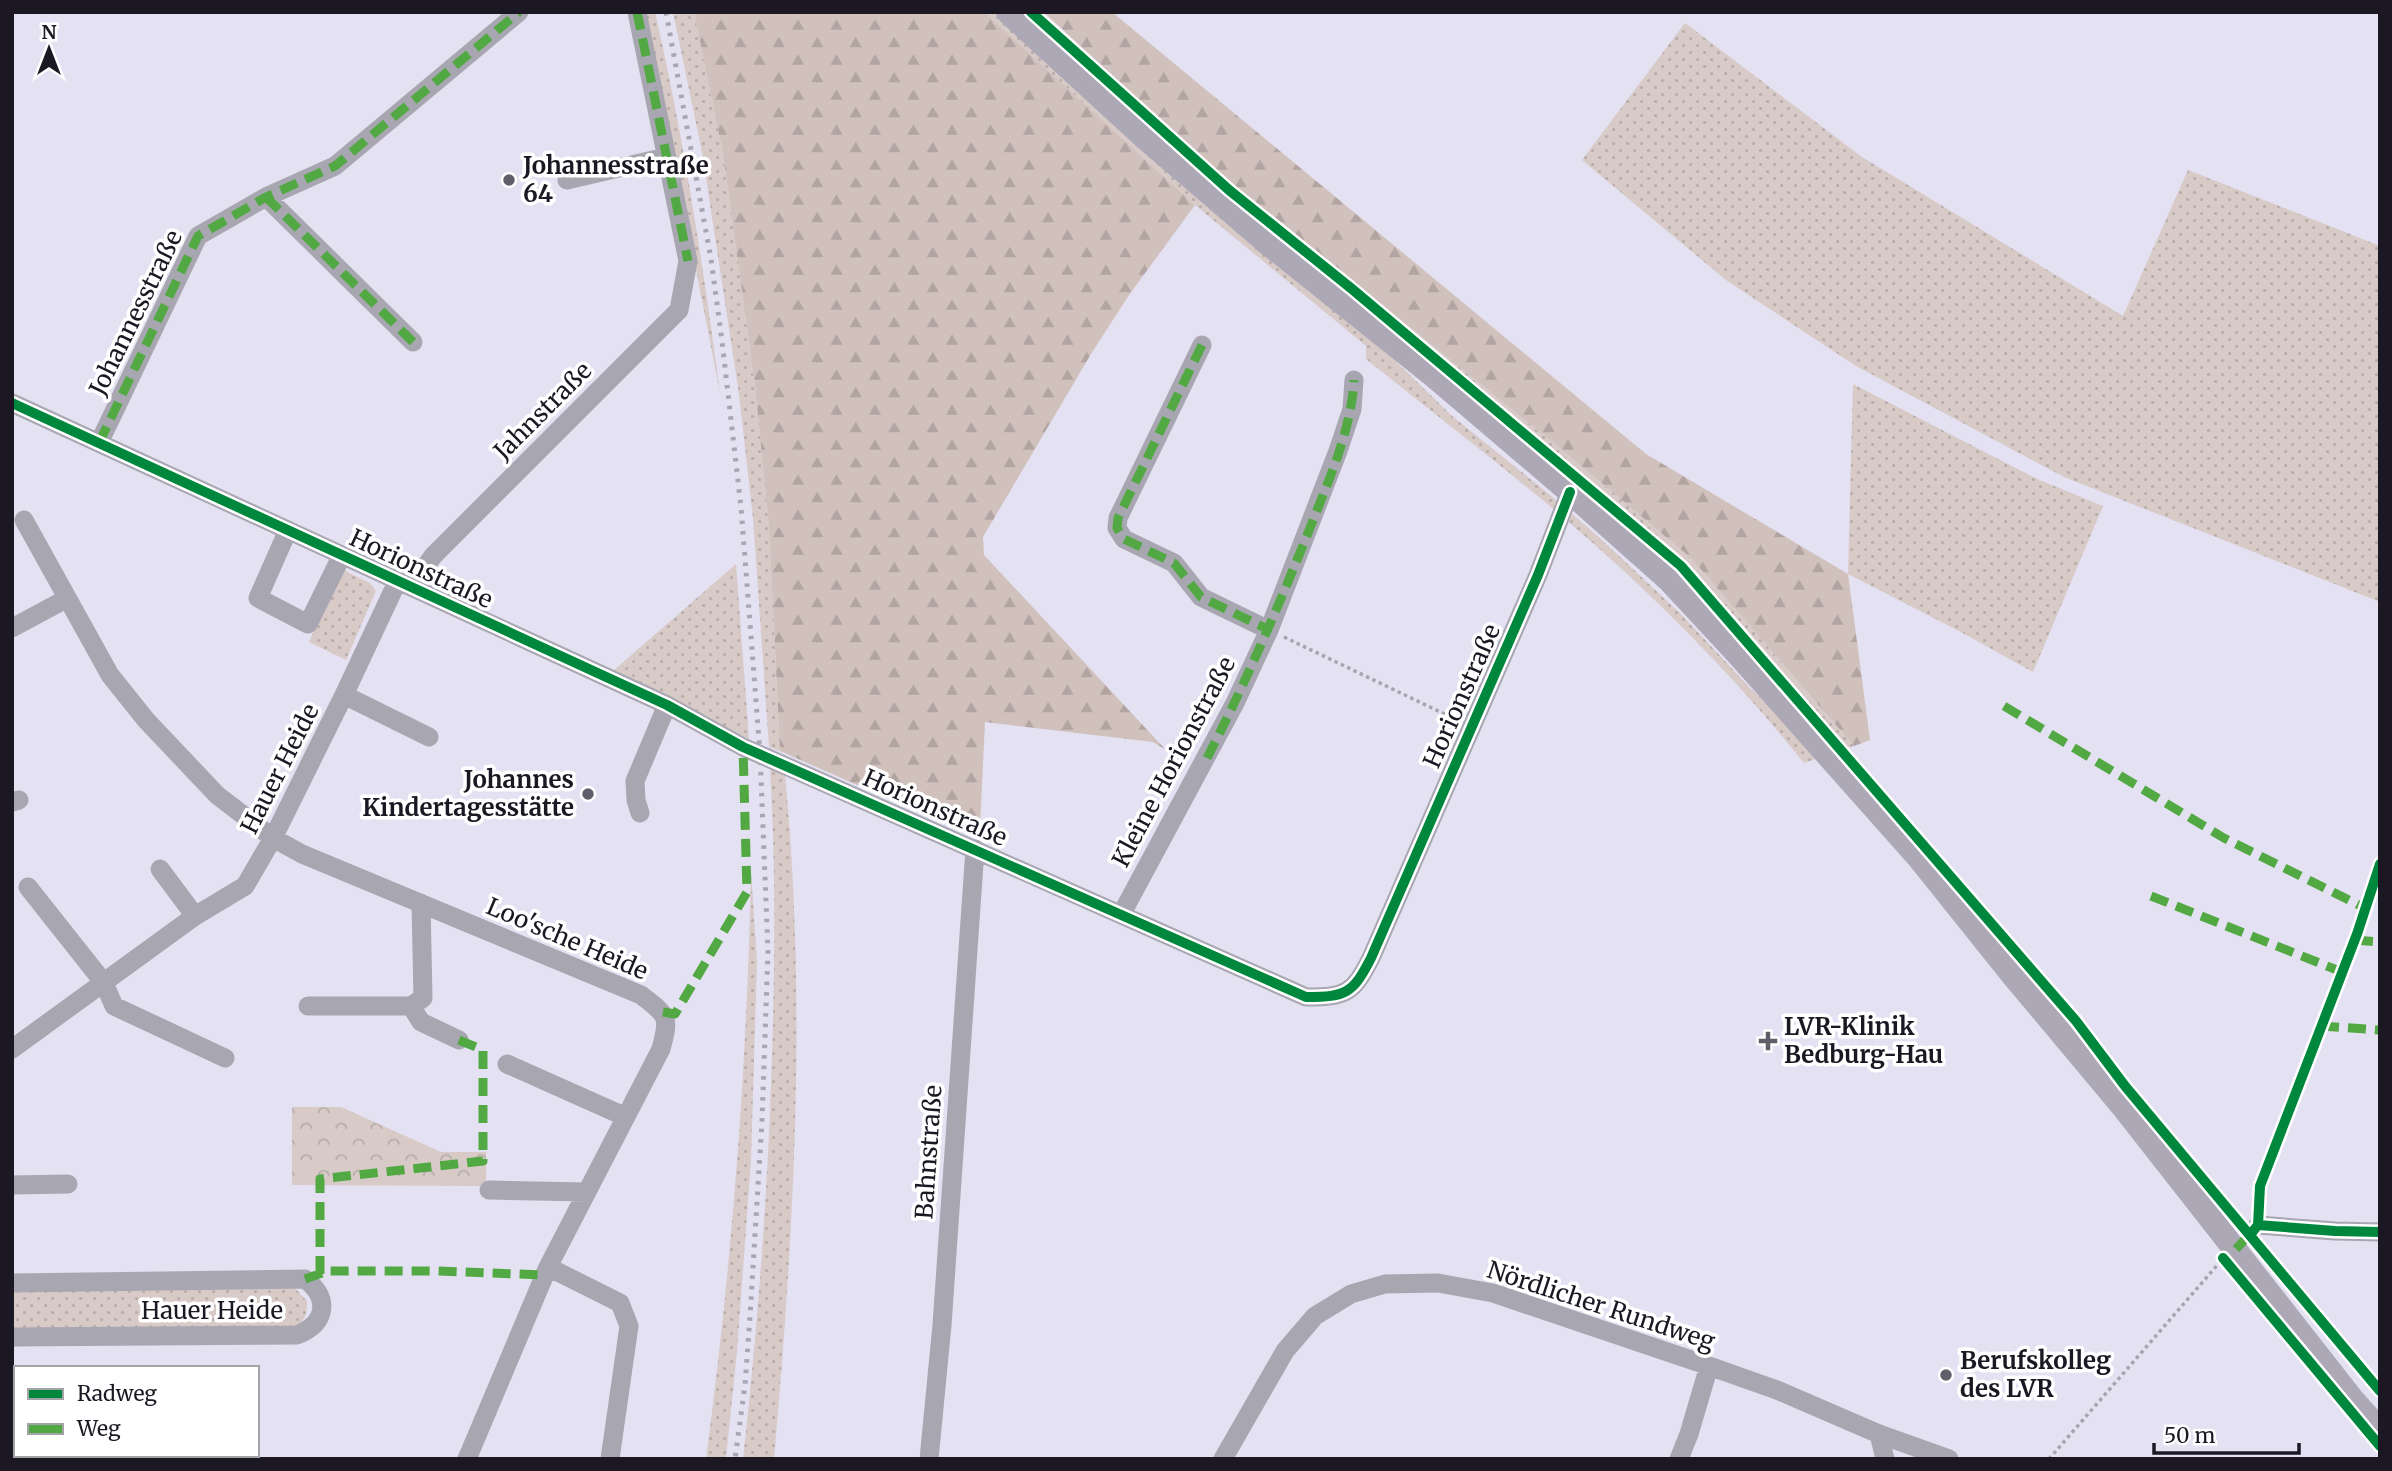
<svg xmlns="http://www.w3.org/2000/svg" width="2392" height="1471" font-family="Merriweather,serif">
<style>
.grass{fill:url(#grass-dots)}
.forest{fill:url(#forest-firs)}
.park{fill:url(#park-crowns)}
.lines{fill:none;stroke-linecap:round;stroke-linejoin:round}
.path{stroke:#a6a4af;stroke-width:3.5;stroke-dasharray:3.5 3.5;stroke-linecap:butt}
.minor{stroke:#a8a6b1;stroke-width:19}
.major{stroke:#aca8b6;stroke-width:24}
.rail{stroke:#a8a6b1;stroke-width:5;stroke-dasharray:3.5 7;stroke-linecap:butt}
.quiet{stroke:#52a943;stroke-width:9;stroke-dasharray:18 9;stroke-linecap:butt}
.cycleway-casing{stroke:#fff;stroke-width:15}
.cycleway{stroke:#00873e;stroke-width:10}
.poi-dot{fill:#615e6b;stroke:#fff;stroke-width:2.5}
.labels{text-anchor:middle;stroke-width:7;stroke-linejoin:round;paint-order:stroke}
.poi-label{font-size:24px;font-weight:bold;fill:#1b1823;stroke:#fff;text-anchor:start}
.street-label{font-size:24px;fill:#1b1823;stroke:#fff}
</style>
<defs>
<pattern id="grass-dots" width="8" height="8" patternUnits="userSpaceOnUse" patternTransform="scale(1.75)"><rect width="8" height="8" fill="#d7cac7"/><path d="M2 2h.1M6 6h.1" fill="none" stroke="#b8adab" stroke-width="1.8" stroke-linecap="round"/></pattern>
<pattern id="forest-firs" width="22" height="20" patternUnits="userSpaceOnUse" patternTransform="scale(1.75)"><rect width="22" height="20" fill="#d0c1bc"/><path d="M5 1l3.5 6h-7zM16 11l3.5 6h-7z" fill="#b2a5a1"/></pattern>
<pattern id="park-crowns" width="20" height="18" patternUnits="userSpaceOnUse" patternTransform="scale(1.75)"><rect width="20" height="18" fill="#d7cac7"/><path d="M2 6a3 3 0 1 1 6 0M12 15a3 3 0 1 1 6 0" fill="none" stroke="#b8adab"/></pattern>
</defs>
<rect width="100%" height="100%" fill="#e4e1f2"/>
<path class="grass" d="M646 12H655C684 139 703 265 720 393Z
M673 12H694L723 154 755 386 769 527 780 751 769 747 753 518 739 394 702 152Z
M984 12H994L1204 202 1374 340 1452 416 1549 494 1601 539 1682 615 1752 690 1783 715 1819 758 1804 763C1739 682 1664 605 1586 537 1515 475 1439 418 1366 359V346L1195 205Z
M1025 12H1043L1163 123 1231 183 1555 444 1691 558 1854 746 1838 751 1725 620 1676 568 1499 416 1224 192Z
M1685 23 1862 157 2123 316 2188 170 2380 246V602L2064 477 1856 366 1726 280 1582 160Z
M1853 384 2037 479 2103 506 2033 672 1959 631 1848 574Z
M736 564 749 739 613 671Z
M341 569 370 583 376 591 346 660 309 642Z
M770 769 785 775C807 1003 794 1231 774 1459H743C758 1325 768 1191 772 1056 775 960 776 864 770 769Z
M751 872 757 961 751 1161 737 1351 726 1459H706C732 1264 747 1068 751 872Z
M294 1287 307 1301C307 1314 306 1320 294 1328L12 1329V1288Z"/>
<path class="forest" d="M694 12H984L1195 205 1129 295 1091 354 983 537 984 555 1166 750 1153 742 985 722 980 827 989 843 780 751 769 527 755 386 723 154Z
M1047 12H1112L1646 454 1848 574 1870 740 1854 746 1691 558 1555 444 1231 183 1163 123 1046 14Z"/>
<path class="park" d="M292 1107H341L441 1152H486V1186L292 1185Z"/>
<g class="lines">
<path class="path" d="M1284 637 1457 720
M2049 1459 2220 1262"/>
<path class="minor" d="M567 180 666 157
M266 197 413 342
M1202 345 1118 518 1117 528 1124 539 1174 563 1201 597 1269 630
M12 403 667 705 743 747 1306 997C1347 997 1353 993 1371 958L1538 575 1570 492
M99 443 198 236 266 197 335 166 519 12
M24 520 110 675 146 720 217 795 273 838 302 854 641 995C668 1016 670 1016 661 1049L548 1267 467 1459
M288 530 258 598 308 624 342 555
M411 587 433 556 679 310 688 261 637 12
M12 628 66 599
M344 695 429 737
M12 802 19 800
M640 813 636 800 635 781 667 705
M160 869 195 916
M28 887 104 983 114 1006 225 1058
M1121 915 1235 703 1269 630 1338 451 1352 409 1354 380
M308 1006H411L423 998 421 903
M411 1006 421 1022 459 1040
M12 1049 195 916 245 886 273 838 344 695 398 580
M507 1064 626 1117
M12 1185 68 1184
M489 1190 587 1192
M2258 1225 2335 1231 2380 1232
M548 1267 620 1303 629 1326 610 1459
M12 1283 305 1279C330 1298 327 1323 297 1335L12 1337
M1879 1434 1885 1459
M929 1459 942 1325 975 849
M1223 1459 1285 1351 1315 1316 1351 1294 1385 1284 1438 1283 1493 1293 1709 1366 1777 1390 1879 1434 1949 1459
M1679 1459 1689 1434 1709 1366"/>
<path class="major" d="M1008 12 1144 137 1265 241 1434 376 1570 492 1669 580 1736 652 1919 858 2011 973 2124 1108 2352 1399 2380 1430"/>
<path class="rail" d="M666 12 711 259 722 341 741 507 760 753 768 951 762 1121 750 1316 745 1385 735 1459"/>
<path class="quiet" d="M637 12 688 261
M266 197 413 342
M1202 345 1118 518 1117 528 1124 539 1174 563 1201 597 1269 630
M99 443 198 236 266 197 335 166 519 12
M2004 706 2224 838 2365 908
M1207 758C1245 684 1277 610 1308 533 1327 484 1351 433 1354 380
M2151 896 2342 972
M2355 940 2380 942
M663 1012 675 1014 747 892 743 747
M2321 1026 2380 1030
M2236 1249 2253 1231
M320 1274V1179L483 1161V1050L459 1040
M305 1279 328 1271H436L545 1275"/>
<g class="cycleway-casing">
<path id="cycleway" d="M1031 12 1229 190 1352 289 1681 566 2076 1021 2125 1086 2380 1391
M12 403 667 705 743 747 1306 997C1347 997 1353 993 1371 958L1538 575 1570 492
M2258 1225 2335 1231 2380 1232
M2250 1235 2258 1225 2260 1186 2357 934 2380 864
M2223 1258 2380 1446"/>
</g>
<use href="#cycleway" class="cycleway"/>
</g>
<g class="poi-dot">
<circle cx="509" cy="180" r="7"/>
<circle cx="588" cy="794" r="7"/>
<path d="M1764.5 1030.5h7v7h7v7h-7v7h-7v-7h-7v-7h7z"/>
<circle cx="1946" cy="1375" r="7"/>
</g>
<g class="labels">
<g class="poi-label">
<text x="523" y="174">Johannesstraße<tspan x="523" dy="28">64</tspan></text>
<text x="574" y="788" text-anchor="end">Johannes<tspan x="574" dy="28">Kindertagesstätte</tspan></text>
<text x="1784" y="1035">LVR-Klinik<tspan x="1784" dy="28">Bedburg-Hau</tspan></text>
<text x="1960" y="1369">Berufskolleg<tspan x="1960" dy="28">des LVR</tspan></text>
</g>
<g class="street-label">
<text transform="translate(136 313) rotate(-64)" y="8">Johannesstraße</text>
<text transform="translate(543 411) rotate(-45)" y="8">Jahnstraße</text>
<text transform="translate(421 569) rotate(25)" y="8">Horionstraße</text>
<text transform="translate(1462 696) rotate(-66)" y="8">Horionstraße</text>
<text transform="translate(1174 762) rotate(-62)" y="8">Kleine Horionstraße</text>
<text transform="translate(280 769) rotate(-63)" y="8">Hauer Heide</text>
<text transform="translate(935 808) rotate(24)" y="8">Horionstraße</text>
<text transform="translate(567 939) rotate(23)" y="8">Loo'sche Heide</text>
<text transform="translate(929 1152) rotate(-86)" y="8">Bahnstraße</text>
<text transform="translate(1601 1306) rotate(18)" y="8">Nördlicher Rundweg</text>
<text x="212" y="1319">Hauer Heide</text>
</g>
</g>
<rect width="2392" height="1471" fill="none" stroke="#1b1823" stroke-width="28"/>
<rect x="14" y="1366" width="245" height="91" fill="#ffffff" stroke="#a4a3a7" stroke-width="2"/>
<rect x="28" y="1389" width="35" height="10" fill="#00873e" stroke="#a4a3a7" stroke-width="2"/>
<text x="77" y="1401" font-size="21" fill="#1b1823">Radweg</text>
<rect x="28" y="1424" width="35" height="10" fill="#52a943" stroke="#a4a3a7" stroke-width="2"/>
<text x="77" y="1436" font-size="21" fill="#1b1823">Weg</text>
<g transform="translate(49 49)" stroke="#ffffff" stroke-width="5" paint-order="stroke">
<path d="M0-5L12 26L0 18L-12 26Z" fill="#1b1823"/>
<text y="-10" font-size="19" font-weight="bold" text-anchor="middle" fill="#1b1823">N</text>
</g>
<path d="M2154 1443v10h145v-10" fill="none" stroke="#1b1823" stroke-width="3.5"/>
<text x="2164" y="1443" font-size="21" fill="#1b1823" stroke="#ffffff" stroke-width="5" paint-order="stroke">50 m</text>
</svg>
